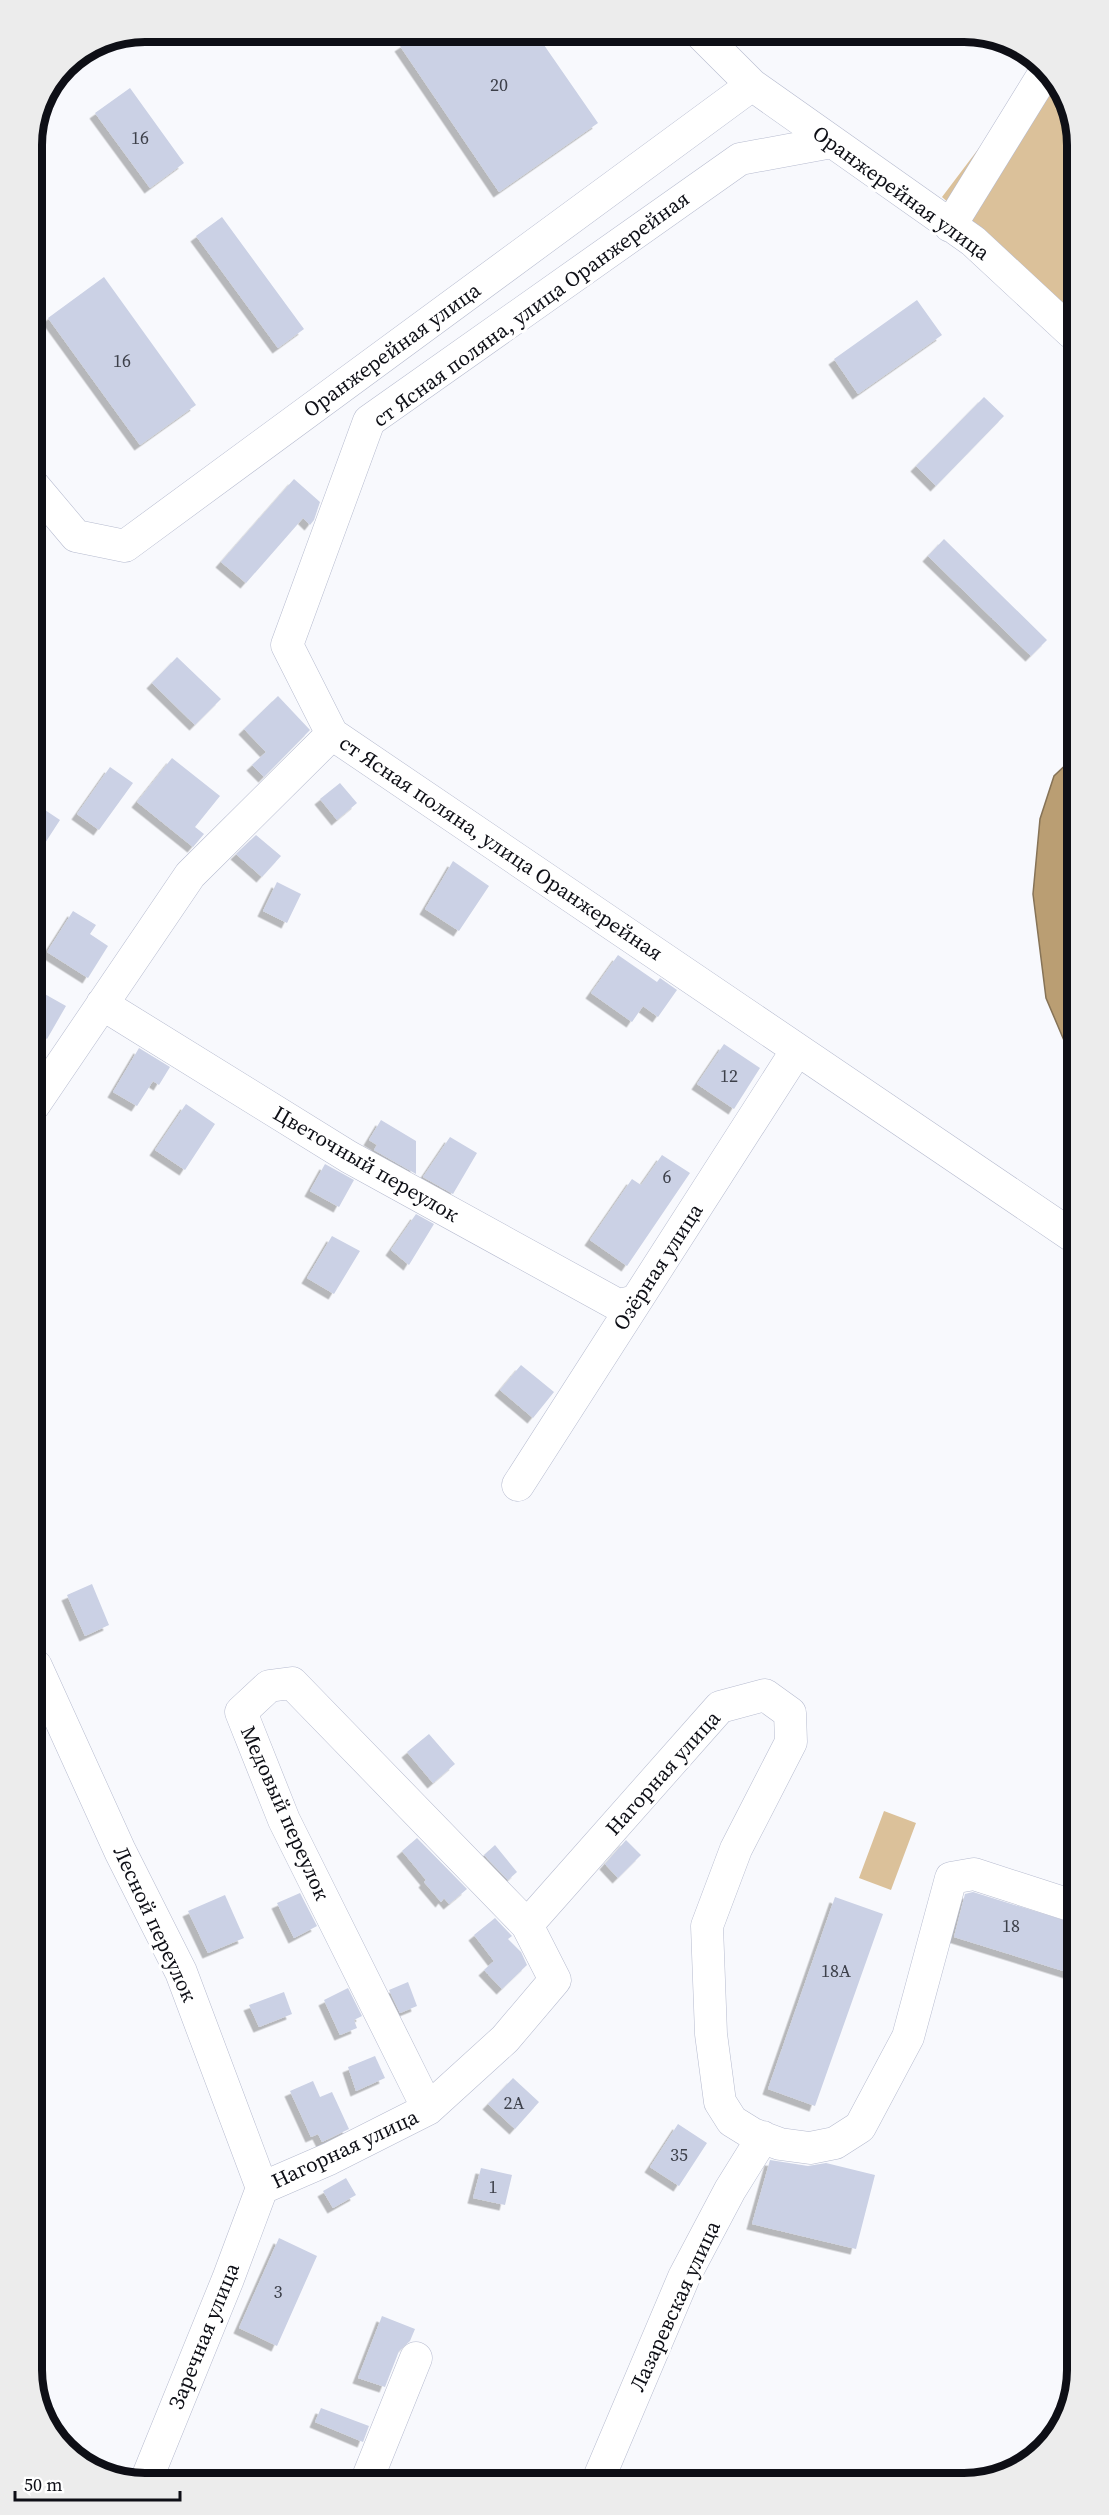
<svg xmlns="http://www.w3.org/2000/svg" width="1109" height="2515" font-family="'Source Serif 4',serif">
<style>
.green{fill:#dbc19a}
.water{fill:#ba9e73;stroke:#867357;stroke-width:1.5}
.building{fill:#cbd1e5;filter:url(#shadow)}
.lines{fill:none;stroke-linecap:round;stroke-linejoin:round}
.minor-casing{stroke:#b6bbcf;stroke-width:33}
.minor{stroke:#fff;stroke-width:32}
.labels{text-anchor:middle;stroke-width:6;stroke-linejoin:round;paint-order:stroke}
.number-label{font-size:18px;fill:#3d404a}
.street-label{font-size:21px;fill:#0e0f16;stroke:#fff}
.rim{fill:none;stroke:#0e0f16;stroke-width:8}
</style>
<defs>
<filter id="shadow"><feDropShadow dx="-5.5" dy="5.5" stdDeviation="0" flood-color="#0004"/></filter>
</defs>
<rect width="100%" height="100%" fill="#f8f9fd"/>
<path class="green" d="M104 40 57 82 65 64Z
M1041 66 1071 108 1072 313 942 197Z
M884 1811 916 1823 891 1890 859 1878Z"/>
<path class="water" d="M1073 758 1074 1064 1046 998 1033 894 1040 819 1054 776Z"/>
<path class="building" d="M421 32H535L598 123 499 192 400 46Z
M130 88 184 163 150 188 95 113Z
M222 217 304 329 278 348 196 236Z
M104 277 196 405 140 445 48 318Z
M917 300 942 335 858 394 834 359Z
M984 397 1004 416 936 486 916 466Z
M294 479 320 502 314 520 310 525 303 518 246 583 221 562Z
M944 539 1047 640 1031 656 928 556Z
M177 657 221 699 195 725 152 683Z
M278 696 310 730 264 777 252 765 266 752 244 729Z
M172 758 220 796 195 827 204 834 193 847 137 802Z
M110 767 133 783 99 830 77 814Z
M340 783 357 803 337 820 320 799Z
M33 802 60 820 34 860V825Z
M256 835 281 856 262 877 236 854Z
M453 861 489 886 459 931 425 909Z
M277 882 301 894 287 923 263 911Z
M73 911 96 925 90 934 108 946 88 978 47 952Z
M618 955 657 982 660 978 677 990 658 1017 643 1006 632 1022 591 993Z
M34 988 66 1006 47 1039 34 1031Z
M724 1044 760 1068 734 1109 697 1084Z
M139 1048 170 1067 159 1085 153 1081 137 1106 113 1092Z
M186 1104 215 1124 185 1170 155 1150Z
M381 1120 416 1141V1174L374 1150 377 1145 369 1140Z
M450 1137 477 1153 453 1194 423 1177Z
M662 1155 690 1173 627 1266 590 1240 632 1179 641 1185Z
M325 1164 354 1180 339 1207 310 1191Z
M416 1214 434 1224 409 1265 391 1250Z
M332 1236 360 1251 334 1294 307 1278Z
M521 1365 554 1392 533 1418 500 1390Z
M92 1584 109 1625 85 1636 67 1595Z
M429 1734 455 1764 433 1783 407 1752Z
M417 1838 467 1889 449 1904 444 1898 441 1902 424 1882 426 1880 402 1851Z
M626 1840 641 1855 618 1878 605 1864Z
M495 1845 517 1872 508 1880 484 1855Z
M973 1892 1076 1924V1975L954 1937 965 1894Z
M300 1893 317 1926 294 1938 277 1903Z
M225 1895 244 1938 208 1953 188 1911Z
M835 1897 883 1914 815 2106 768 2089Z
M495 1918 512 1936 508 1939 521 1952 527 1965 502 1989 484 1970 494 1961 474 1935Z
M408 1982 417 2006 400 2013 389 1990Z
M348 1988 362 2016 354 2020 357 2028 340 2035 324 2000Z
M284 1992 292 2014 259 2027 249 2005Z
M375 2056 385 2078 356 2091 348 2067Z
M513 2078 539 2102 515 2129 488 2104Z
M313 2081 320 2097 332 2092 349 2129 322 2142 318 2134 311 2137 290 2091Z
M678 2124 707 2143 679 2186 650 2167Z
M770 2160 808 2166 826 2163 875 2175 856 2249 752 2224Z
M481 2168 512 2175 505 2205 473 2198Z
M346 2178 356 2195 333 2208 323 2191Z
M279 2238 317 2256 277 2346 239 2328Z
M382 2316 415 2329 410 2341 399 2351 385 2387 358 2378Z
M321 2408 369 2426 363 2442 315 2422Z"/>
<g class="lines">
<g class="minor-casing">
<path id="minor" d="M699 32 752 85 973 241 1072 333
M832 142 740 159 369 421 287 645 332 734 1074 1237
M950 226 1045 72
M33 485 76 536 125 546 752 85
M102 1004 349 1157 618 1305 636 1301
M34 1105 190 875 332 734
M518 1485 797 1050
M36 1666 120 1851 181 1972 262 2188
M428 2109 284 1820 241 1712 269 1686 292 1683 527 1925
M262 2188 329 2159 428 2109 505 2039 555 1980 527 1925 720 1707 765 1695 790 1713 791 1742 736 1849 707 1926 711 2034 720 2102 732 2121 753 2134 780 2144 810 2148 835 2143 860 2127 908 2037 951 1878 974 1874 1076 1907
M598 2480 684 2277 730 2190 763 2137
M366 2482 416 2358
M145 2483 228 2279 262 2188"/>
</g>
<use href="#minor" class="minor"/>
</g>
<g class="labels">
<g class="number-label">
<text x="499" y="91">20</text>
<text x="140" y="144">16</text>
<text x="122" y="367">16</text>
<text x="729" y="1082">12</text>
<text x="667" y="1183">6</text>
<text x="1011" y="1932">18</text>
<text x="836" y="1977">18А</text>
<text x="514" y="2109">2А</text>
<text x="679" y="2161">35</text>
<text x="493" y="2193">1</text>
<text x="278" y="2298">3</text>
</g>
<g class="street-label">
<text transform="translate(901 193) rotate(36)" y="7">Оранжерейная улица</text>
<text transform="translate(531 309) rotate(-36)" y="7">ст Ясная поляна, улица Оранжерейная</text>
<text transform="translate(392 350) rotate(-36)" y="7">Оранжерейная улица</text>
<text transform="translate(501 848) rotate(34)" y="7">ст Ясная поляна, улица Оранжерейная</text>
<text transform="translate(366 1164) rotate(30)" y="7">Цветочный переулок</text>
<text transform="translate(658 1267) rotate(-57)" y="7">Озёрная улица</text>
<text transform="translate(663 1773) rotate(-48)" y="7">Нагорная улица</text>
<text transform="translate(285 1813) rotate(66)" y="7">Медовый переулок</text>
<text transform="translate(155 1924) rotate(65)" y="7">Лесной переулок</text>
<text transform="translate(345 2149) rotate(-25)" y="7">Нагорная улица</text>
<text transform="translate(675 2306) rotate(-65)" y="7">Лазаревская улица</text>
<text transform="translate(204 2336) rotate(-68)" y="7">Заречная улица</text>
</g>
</g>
<path d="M0 0H1109V2515H0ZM145 42H964A103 103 0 0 1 1067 145V2370A103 103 0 0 1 964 2473H145A103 103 0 0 1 42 2370V145A103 103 0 0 1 145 42Z" fill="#ececec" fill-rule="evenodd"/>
<path class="rim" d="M145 42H964A103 103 0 0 1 1067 145V2370A103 103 0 0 1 964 2473H145A103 103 0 0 1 42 2370V145A103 103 0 0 1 145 42Z"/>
<path d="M15 2491v9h165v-9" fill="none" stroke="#0e0f16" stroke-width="3"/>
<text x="24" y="2491" font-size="18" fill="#0e0f16" stroke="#ffffff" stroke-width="4.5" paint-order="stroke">50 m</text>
</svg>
